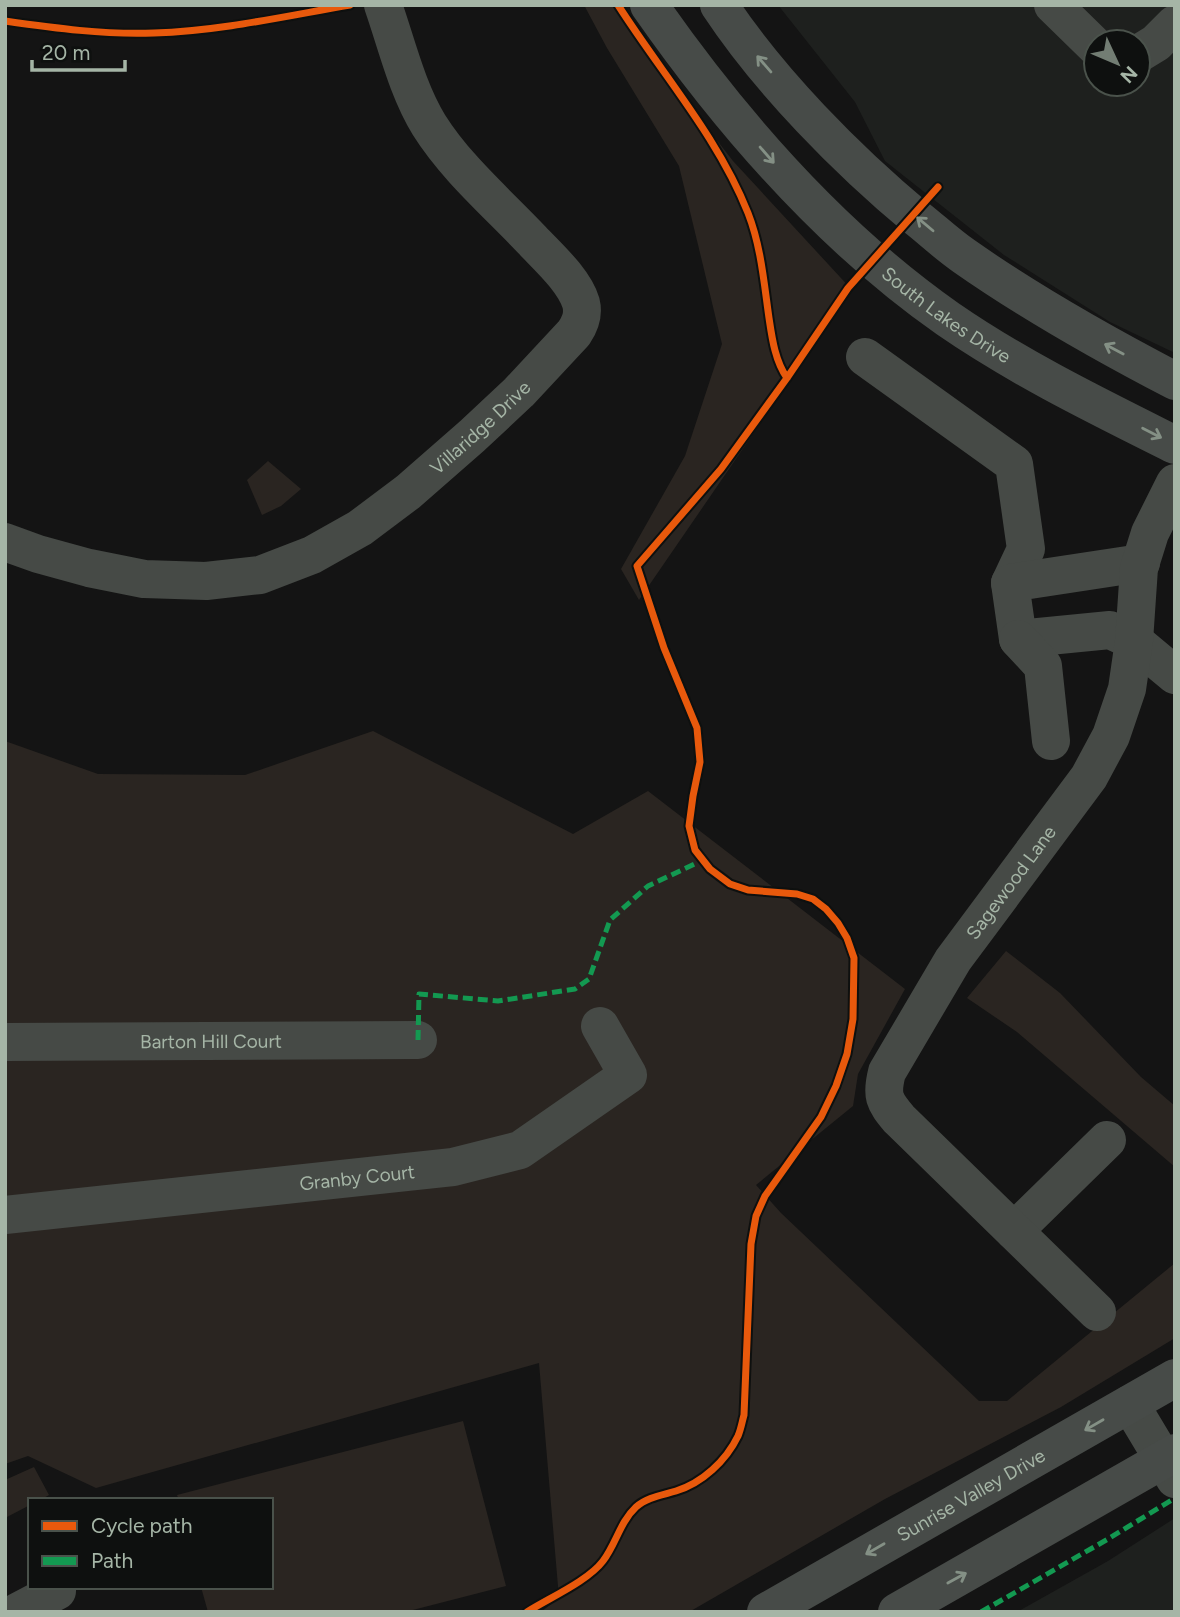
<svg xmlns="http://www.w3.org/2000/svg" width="1180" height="1617" font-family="Figtree,sans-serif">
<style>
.built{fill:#1e201e;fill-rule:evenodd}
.green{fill:#2a2521}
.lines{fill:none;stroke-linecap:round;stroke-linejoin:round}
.minor{stroke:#464a46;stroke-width:38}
.major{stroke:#474b48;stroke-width:38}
.quiet{stroke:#139951;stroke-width:5;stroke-dasharray:10 5;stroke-linecap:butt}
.cycleway-casing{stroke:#0e100f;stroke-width:11}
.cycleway{stroke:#e8590c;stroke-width:7}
.oneway{stroke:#849085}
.labels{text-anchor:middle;stroke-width:6;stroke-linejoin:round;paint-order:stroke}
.street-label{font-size:19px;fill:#a5b5a6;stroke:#0e100f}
</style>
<rect width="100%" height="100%" fill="#141414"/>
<path class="built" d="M778 5H1175V353L1110 322 1004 255 885 161 855 102ZM1096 42H1138V84H1096Z
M1175 1518V1612H1017L1108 1561Z"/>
<path class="green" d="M584 5H616L632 31 733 161 852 290 639 600 621 569 685 456 722 344 679 166 607 48Z
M268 461 301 489 281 506 262 515 247 480Z
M373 731 573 834 648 791 905 989 858 1074 853 1106 756 1185 781 1213 979 1401H1007L1175 1263V1338L1061 1407 885 1499 689 1612H541L559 1598 539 1363 96 1488 28 1456 5 1464V741L98 774 245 775Z
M1006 951 1060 993 1141 1077 1175 1106V1167L1017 1032 967 998Z
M463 1421 506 1586 405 1612H208L201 1587H271V1500H179L177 1495Z
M34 1467 49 1495 40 1500H30V1505L5 1518V1480Z"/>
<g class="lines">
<g class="minor">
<path d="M1053 5 1096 47"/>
<path d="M1138 54 1156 43 1175 24"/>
<path d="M865 357 1014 464 1026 549 1010 583"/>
<path id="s1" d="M5 542 38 554 89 568 144 579 206 581 260 575 312 555 360 528 408 492 472 436 519 392 574 333C580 324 584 315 581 303 574 280 548 257 532 240 497 203 456 168 429 125 407 89 397 45 383 5"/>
<path d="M1141 563 1010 583 1018 639 1110 630 1134 641 1175 675"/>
<path d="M1018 639 1043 666 1051 741"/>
<path id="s2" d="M5 1042 418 1040"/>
<path id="s3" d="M5 1215 453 1167 520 1150 628 1075 600 1026"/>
<path d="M1014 1231 1107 1140"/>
<path id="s4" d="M1097 1312 899 1119C884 1101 881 1096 887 1072L953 960 1089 777 1111 736 1127 689 1134 641 1139 568 1150 533 1175 483"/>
<path d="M1130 1404 1175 1479"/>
<path d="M17 1612 57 1591"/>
</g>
<g class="major">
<path id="s5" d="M649 5C730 121 831 237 948 319 1019 368 1097 406 1175 445"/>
<path d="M719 5C770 82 847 160 918 219 933 231 948 245 964 256 1031 303 1102 343 1175 381"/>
<path id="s6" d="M766 1612 1175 1378"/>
<path d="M897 1612 1175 1453"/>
</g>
<path class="quiet" d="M418 1040 419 994 498 1001 575 989 589 979 610 920 648 886 703 860
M981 1612 1108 1539 1175 1498"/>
<g class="cycleway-casing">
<path id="cycleway" d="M618 5C662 74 718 137 748 213 761 246 764 283 769 318 772 338 775 361 787 378
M5 21C54 28 105 35 154 33 220 31 286 16 350 5
M527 1612C549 1598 588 1581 603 1561 616 1544 620 1522 636 1507 647 1497 663 1495 676 1491 702 1483 726 1461 738 1436 741 1429 742 1422 744 1415L751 1244 756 1216 765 1196 821 1117 836 1086 847 1054 853 1019 854 958 847 938 838 923 826 909 813 899 797 894 748 890 730 884 710 869 695 850 689 826 693 796 700 762 697 728 664 648 637 566 721 469 787 378 848 288 938 187"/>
</g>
<use href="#cycleway" class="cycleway"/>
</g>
<defs><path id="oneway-shaft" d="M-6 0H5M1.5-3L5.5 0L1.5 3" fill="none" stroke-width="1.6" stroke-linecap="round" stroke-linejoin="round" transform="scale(1.75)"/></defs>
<g class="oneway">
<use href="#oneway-shaft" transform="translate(764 64) rotate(-131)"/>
<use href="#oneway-shaft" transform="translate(767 155) rotate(49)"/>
<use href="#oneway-shaft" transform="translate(925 224) rotate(-140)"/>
<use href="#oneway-shaft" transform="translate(1114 349) rotate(-152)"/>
<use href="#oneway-shaft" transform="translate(1152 433) rotate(27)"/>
<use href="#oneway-shaft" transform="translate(1094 1425) rotate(150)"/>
<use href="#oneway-shaft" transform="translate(875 1549) rotate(150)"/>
<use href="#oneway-shaft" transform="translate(957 1578) rotate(-29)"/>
</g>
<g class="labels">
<g class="street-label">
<text dy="7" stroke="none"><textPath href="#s5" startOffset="432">South Lakes Drive</textPath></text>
<text dy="7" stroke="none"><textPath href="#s1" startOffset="528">Villaridge Drive</textPath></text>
<text dy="7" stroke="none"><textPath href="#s4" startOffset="555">Sagewood Lane</textPath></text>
<text dy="7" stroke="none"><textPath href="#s2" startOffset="206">Barton Hill Court</textPath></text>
<text dy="7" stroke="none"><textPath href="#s3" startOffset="354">Granby Court</textPath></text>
<text dy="7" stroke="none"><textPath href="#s6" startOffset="236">Sunrise Valley Drive</textPath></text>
</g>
</g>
<rect width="1180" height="1617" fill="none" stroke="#a5b5a6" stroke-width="14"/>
<rect x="28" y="1498" width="245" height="91" fill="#0e100f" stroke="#4a524b" stroke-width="2"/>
<rect x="42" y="1521" width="35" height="10" fill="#e8590c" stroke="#4a524b" stroke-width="2"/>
<text x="91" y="1533" font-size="21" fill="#a5b5a6">Cycle path</text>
<rect x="42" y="1556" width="35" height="10" fill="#139951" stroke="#4a524b" stroke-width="2"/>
<text x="91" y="1568" font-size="21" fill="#a5b5a6">Path</text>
<g transform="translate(1117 63) rotate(134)"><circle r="33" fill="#0e100f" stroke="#4a524b" stroke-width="2"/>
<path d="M0-5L12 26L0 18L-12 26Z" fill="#727d73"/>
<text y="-10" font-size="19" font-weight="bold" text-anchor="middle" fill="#a5b5a6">N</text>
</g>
<path d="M32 60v10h93v-10" fill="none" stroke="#a5b5a6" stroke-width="3.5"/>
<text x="42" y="60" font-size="21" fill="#a5b5a6" stroke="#0e100f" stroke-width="5" paint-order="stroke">20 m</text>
</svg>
